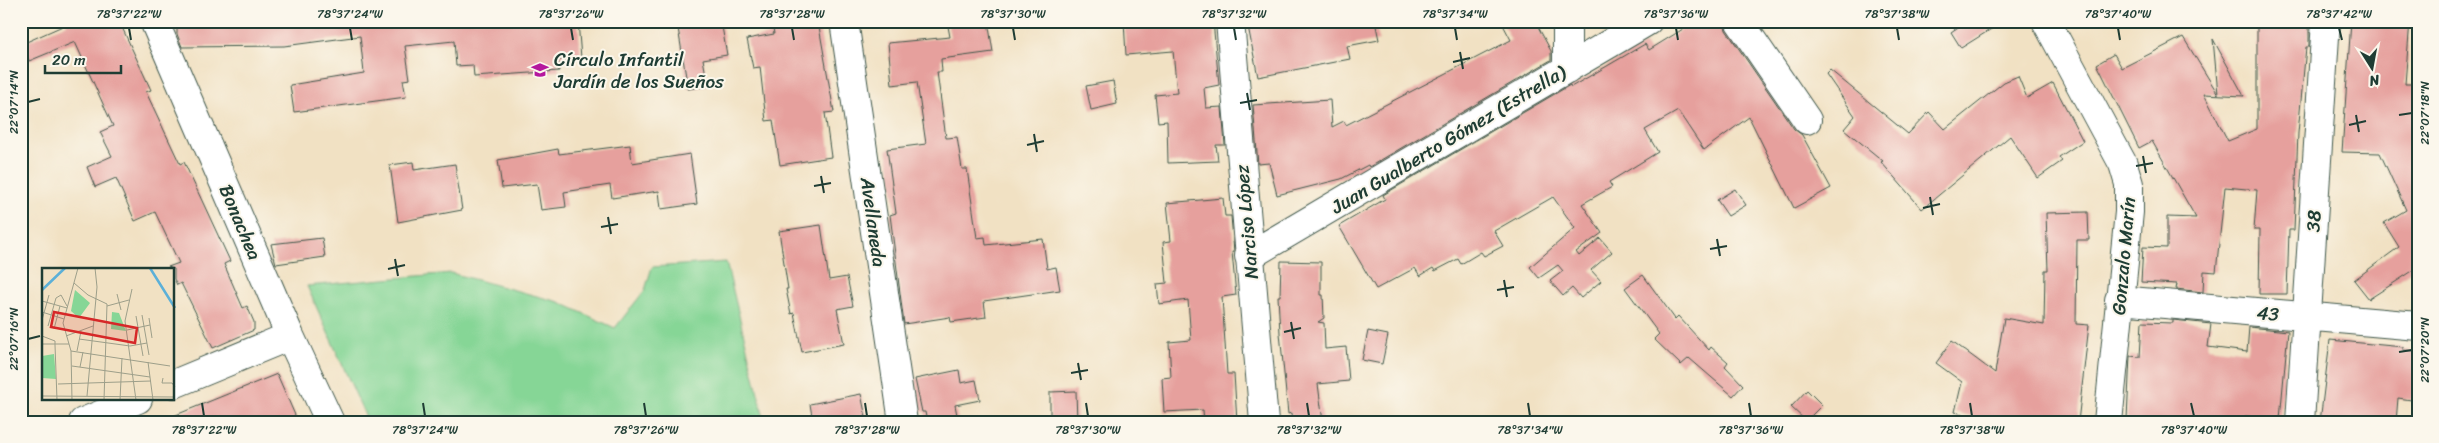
<svg xmlns="http://www.w3.org/2000/svg" width="2439" height="443" font-family="Sriracha,sans-serif">
<style>
.green{fill:#86d696;stroke:#528a65}
.building{fill:#e6a09d}
.lines{fill:none;stroke-linecap:round;stroke-linejoin:round}
.minor-casing{stroke:#3e5649;stroke-width:30}
.tertiary-casing{stroke:#3e5649;stroke-width:30}
.minor{stroke:#fff;stroke-width:28}
.tertiary{stroke:#fff;stroke-width:28}
.ticks{fill:none;stroke:#1f3d34;stroke-width:2}
.labels{text-anchor:middle;stroke-width:4;stroke-linejoin:round;paint-order:stroke}
.poi-label{font-size:19px;fill:#1f3d34;stroke:#fbf7ec;text-anchor:start}
.street-label{font-size:19px;fill:#1f3d34;stroke:#fbf7ec}
.inset-river{fill:none;stroke:#5cb0d8;stroke-width:2.5}
.inset-road{fill:none;stroke:#9d9f8a;stroke-width:1}
.view{fill:#d62828;fill-opacity:0.15;stroke:#d62828;stroke-width:2.5}
.inset-edge{fill:none;stroke:#1f3d34;stroke-width:2.5}
.neatline{fill:none;stroke:#1f3d34;stroke-width:2}
.ticks-label{font-size:12px;text-anchor:middle;fill:#1f3d34}
</style>
<rect width="100%" height="100%" fill="#fbf7ec"/>
<filter id="ink" filterUnits="userSpaceOnUse"><feTurbulence type="fractalNoise" baseFrequency=".02" numOctaves="2"/><feDisplacementMap in="SourceGraphic" scale="10" xChannelSelector="R" yChannelSelector="G"/><feConvolveMatrix kernelMatrix="1 2 1 2 8 2 1 2 1" color-interpolation-filters="sRGB"/></filter>
<filter id="wash" filterUnits="userSpaceOnUse"><feTurbulence type="fractalNoise" baseFrequency=".0096" numOctaves="4" result="noise"/><feDisplacementMap in="SourceGraphic" scale="20" xChannelSelector="R" yChannelSelector="G"/><feGaussianBlur stdDeviation="1.12" result="paint"/><feColorMatrix in="noise" values="0 0 0 0 0 0 0 0 0 0 0 0 0 0 0 0 0 1.4 0 .05"/><feComposite in="paint" operator="in"/></filter>
<g filter="url(#wash)">
<rect width="100%" height="100%" fill="#f1e1c3"/>
<path class="green" d="M726 262 765 422H368L307 286 451 273 559 302 615 328 645 290 652 267Z"/>
<g id="blocks">
<path class="building" d="M66 21H123L120 23 151 90 146 92 180 164 184 162 230 261 224 264 243 308 247 306 254 322V330L213 348 181 283 177 285 174 279V269L168 267 179 263 155 212 135 221 116 178 95 187 87 167 112 156 100 132 113 126 75 42 29 61 22 44 67 24Z
M177 21H578L581 58 558 60 559 71 474 77 473 65 456 66 454 41 405 46 410 79 403 80 406 97 294 112 290 85 364 73 360 36 284 46 182 47 177 34Z
M721 21 727 55 703 59 708 86 688 89 678 28Z
M772 21H818L834 112 825 113 831 157 780 165 773 120 766 121 760 67 753 68 747 39 774 34Z
M947 21H988L993 52 941 59 942 72H937L946 138 957 137 962 169H967L977 238 985 237 986 245 1043 239 1047 269 1056 267 1060 290 984 301 986 317 951 322 950 317 904 324 890 215 896 213 887 149 926 144 917 82 892 85 888 43 950 37Z
M1124 21H1213L1219 85 1204 88 1206 108 1222 107 1225 145H1216L1218 161 1168 163 1167 121 1158 122 1155 95 1177 93 1173 51 1126 55Z
M1247 21H1375L1379 40 1347 46 1350 59 1258 77Z
M1501 21H1535L1551 51V60L1369 167 1368 165 1341 179 1277 195 1269 163 1258 164 1253 105 1330 100 1332 127 1344 121 1346 125 1511 40Z
M1696 21H1724L1726 30 1794 129 1802 135 1831 188 1794 208 1749 117 1704 150 1678 111 1645 130 1658 152 1609 182 1612 187 1582 204 1602 233 1576 252 1579 256 1600 238 1612 252 1591 270 1601 281 1581 298 1572 288 1563 296 1550 281 1563 271 1558 265 1539 278 1530 267 1575 228 1553 197 1494 231 1503 246 1484 256 1481 252 1461 264 1458 259 1435 271 1433 268 1420 276 1415 268 1376 289 1339 226 1385 199 1383 195 1570 85 1571 87 1645 44 1649 50Z
M1967 21H2004L1961 48 1951 32Z
M2257 21H2309V47H2306L2298 133 2294 230H2289L2287 294H2259L2260 230H2254L2257 190 2225 187 2216 272 2204 271 2203 292 2176 289 2177 284 2141 282 2143 247 2167 248V217L2196 218 2152 141 2139 148 2097 64 2114 54 2122 68 2183 37 2218 94 2213 39 2244 96 2204 94 2228 141 2257 129Z
M2351 21H2410L2405 84H2418V276L2414 270 2369 299 2354 280 2399 247 2384 223 2406 210 2380 153 2342 152Z
M1830 70 1908 134 1929 112 1945 129 2004 82 2018 76 2027 98 2053 83 2083 141 2059 157 2062 161 2038 178 2010 136 1922 209 1881 162 1883 161 1844 129 1855 116 1826 74Z
M1113 81 1117 104 1091 110 1086 86Z
M630 145 632 163 690 154 697 204 661 209 659 191 612 198 610 185 564 192 566 207 541 210 537 184 502 188 498 160 558 149 559 154Z
M413 162 414 170 455 164 462 210 398 222 390 165Z
M1735 189 1746 205 1728 216 1717 200Z
M1223 198 1225 216H1231L1234 252H1232L1236 295 1222 297 1227 374H1234L1237 422H1204L1203 410 1164 412 1162 378 1171 377 1169 342 1191 340 1188 300 1159 304 1157 284 1167 283 1163 242 1171 241 1167 203Z
M2088 212 2089 240H2077L2076 324 2089 325 2078 422H1993L1955 412 1962 382 1936 363 1952 341 1995 373 2004 318 2044 325 2045 270H2048L2046 213Z
M821 225 829 280 847 277 853 306 837 309 844 344 802 352 794 313 791 314 786 289H788L779 231Z
M322 238 325 257 276 264 271 244Z
M1281 261 1321 262V295H1323L1324 318 1318 322 1324 323 1325 349 1346 347 1349 381 1318 384 1323 422H1292L1291 413 1288 414 1280 333 1278 296H1280Z
M1643 275 1675 319 1678 316 1709 350 1711 347 1728 362 1725 366 1743 385 1733 396 1689 358 1681 365 1654 339 1659 334 1625 288Z
M2173 320 2211 324 2208 347 2247 352 2249 327 2288 331 2280 419 2245 416 2244 422H2132V419H2127L2130 356 2140 357 2142 322 2173 323Z
M1368 331 1388 335 1382 364 1362 360Z
M2330 340 2403 347V350L2418 351V401L2398 398 2396 422H2320Z
M959 370 961 383 976 380 980 400 955 405 958 420 927 422 925 412H922L915 379Z
M277 374 298 422H161V421Z
M1807 390 1822 405 1806 421 1791 407Z
M1076 391 1077 422H1050V392Z
M861 394 867 422H813L810 404Z"/>
</g>
</g>
<g filter="url(#ink)">
<use href="#blocks" fill-opacity="0" stroke="#3e5649" stroke-width="1"/>
<g class="lines">
<g class="minor-casing">
<path id="minor" d="M154 21 290 336 330 422
M844 21 903 422
M1739 21 1807 120
M1567 69V21
M1249 256 1648 21
M2119 300 2418 326
M174 384 290 336
M83 422 138 399
M2300 422 2326 21"/>
</g>
<g class="tertiary-casing">
<path id="tertiary" d="M1230 21 1264 422
M2046 21 2123 164 2129 184V212L2108 422"/>
</g>
<use href="#minor" class="minor"/>
<use href="#tertiary" class="tertiary"/>
</g>
</g>
<path class="ticks" d="M129 28 131 40M350 28 352 40M571 28 573 40M792 28 794 40M1013 28 1015 40M1234 28 1236 40M1455 28 1457 40M1676 28 1678 40M1897 28 1899 40M2118 28 2120 40M2339 28 2342 40M1460 52 1463 69M1453 62 1470 58M1247 93 1250 110M28 102 40 99M1240 103 1257 100M2356 115 2359 132M2399 115 2412 113M2349 125 2366 121M1034 134 1037 152M1027 145 1044 141M2143 156 2146 173M2136 166 2153 163M821 176 824 193M814 186 831 183M1930 197 1933 215M1923 208 1940 204M608 217 611 234M601 227 618 224M1717 239 1720 256M1710 249 1727 246M395 259 398 276M388 269 405 265M1504 280 1507 297M1497 290 1514 287M1291 322 1294 339M1284 332 1301 328M28 339 40 336M2399 352 2412 350M1078 363 1081 380M1071 373 1088 370M202 403 204 416M423 403 425 416M644 403 646 416M865 403 867 416M1086 403 1088 416M1307 403 1309 416M1528 403 1530 416M1749 403 1751 416M1970 403 1972 416M2191 403 2194 416"/>
<defs>
<g id="school-bare" transform="scale(1.35)"><path d="M0-5L7-2L0 1L-7-2ZM-4 1L0 2.5L4 1V4Q0 6-4 4Z" fill="#b5179e" stroke="#fbf7ec" stroke-width="2.5" paint-order="stroke"/></g>
</defs>
<g fill-rule="evenodd">
<use href="#school-bare" x="540" y="70"/>
</g>
<g class="labels">
<g class="poi-label">
<text x="554" y="66">Círculo Infantil<tspan x="554" dy="22">Jardín de los Sueños</tspan></text>
</g>
<g class="street-label">
<text transform="translate(1448 139) rotate(-31)" y="7">Juan Gualberto Gómez (Estrella)</text>
<text transform="translate(2313 221) rotate(-86)" y="7">38</text>
<text transform="translate(241 222) rotate(67)" y="7">Bonachea</text>
<text transform="translate(874 222) rotate(82)" y="7">Avellaneda</text>
<text transform="translate(1246 222) rotate(-95)" y="7">Narciso López</text>
<text transform="translate(2123 256) rotate(-85)" y="7">Gonzalo Marín</text>
<text transform="translate(2268 313) rotate(5)" y="7">43</text>
</g>
</g>
<g transform="translate(42 268)">
<rect width="132" height="132" fill="#f1e1c3"/>
<path d="M33 22 48 35 37 50 29 43ZM70 44 77 45 84 63 69 61ZM12 86 14 111 0 110V88Z" fill="#86d696"/>
<path class="inset-river" d="M108 0 133 40M0 22 23 0"/>
<path class="inset-road" d="M36 0 21 55 29 83 128 98M32 15 46 27 65 36 62 132M90 21 83 53 94 132M75 26 79 42M0 33 25 40M65 38 87 32M0 44 22 51M100 47 107 87M94 48 101 88M107 50 110 70M0 52 7 27M6 58 14 30 19 27 25 38M12 61 18 38M85 62 108 57M0 68 13 73V77M24 68 51 58M37 71 88 78 105 75M0 76H27M13 77 15 132M29 83 30 132M35 83 39 63M106 94 111 132M30 98 108 109M38 99 41 84M121 110 120 115H130L133 119M16 116 109 113M0 128 133 129M45 128 55 19 53 0M78 132 80 90"/>
<path class="view" d="M12 44 95 60 93 75 9 59Z"/>
<rect width="132" height="132" class="inset-edge"/>
</g>
<rect width="2439" height="443" fill="none" stroke="#fbf7ec" stroke-width="55"/>
<g transform="translate(2372 68) rotate(169)" stroke="#fbf7ec" stroke-width="4" paint-order="stroke">
<path d="M0-4L9 19L0 12L-9 19Z" fill="#1f3d34"/>
<text y="-8" font-size="14" font-weight="bold" text-anchor="middle" fill="#1f3d34">N</text>
</g>
<path d="M45 65v8h76v-8" fill="none" stroke="#1f3d34" stroke-width="2.5"/>
<text x="52" y="65" font-size="15" fill="#1f3d34" stroke="#fbf7ec" stroke-width="4" paint-order="stroke">20 m</text>
<rect x="28" y="28" width="2384" height="388" class="neatline"/>
<g class="ticks-label">
<text x="129" y="18">78°37'22"W</text>
<text x="350" y="18">78°37'24"W</text>
<text x="571" y="18">78°37'26"W</text>
<text x="792" y="18">78°37'28"W</text>
<text x="1013" y="18">78°37'30"W</text>
<text x="1234" y="18">78°37'32"W</text>
<text x="1455" y="18">78°37'34"W</text>
<text x="1676" y="18">78°37'36"W</text>
<text x="1897" y="18">78°37'38"W</text>
<text x="2118" y="18">78°37'40"W</text>
<text x="2339" y="18">78°37'42"W</text>
<text transform="translate(14 102) rotate(-90)" y="4">22°07'14"N</text>
<text transform="translate(2425 113) rotate(-90)" y="4">22°07'18"N</text>
<text transform="translate(14 339) rotate(-90)" y="4">22°07'16"N</text>
<text transform="translate(2425 350) rotate(-90)" y="4">22°07'20"N</text>
<text x="204" y="434">78°37'22"W</text>
<text x="425" y="434">78°37'24"W</text>
<text x="646" y="434">78°37'26"W</text>
<text x="867" y="434">78°37'28"W</text>
<text x="1088" y="434">78°37'30"W</text>
<text x="1309" y="434">78°37'32"W</text>
<text x="1530" y="434">78°37'34"W</text>
<text x="1751" y="434">78°37'36"W</text>
<text x="1972" y="434">78°37'38"W</text>
<text x="2194" y="434">78°37'40"W</text>
</g>
</svg>
